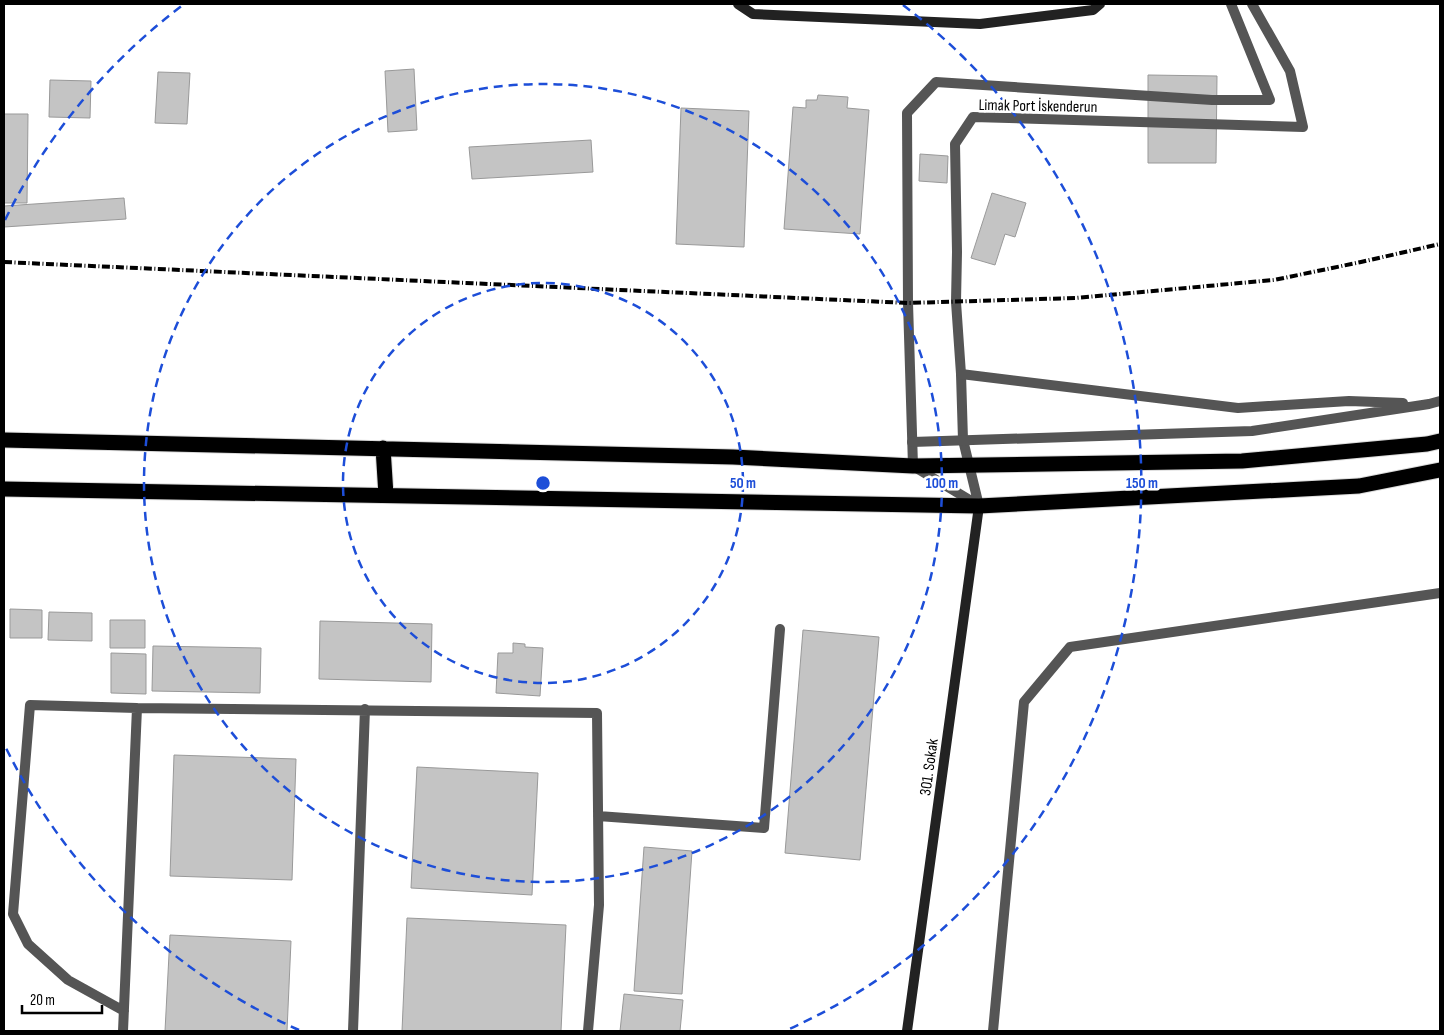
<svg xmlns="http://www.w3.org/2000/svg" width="1444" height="1035" font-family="'Sofia Sans Condensed',sans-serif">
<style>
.building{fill:#c4c4c4;stroke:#999}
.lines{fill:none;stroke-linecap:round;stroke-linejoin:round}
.highway-casing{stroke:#dbdbdb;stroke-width:17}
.lane{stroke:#555;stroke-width:10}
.street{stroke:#555;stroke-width:10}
.secondary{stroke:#222;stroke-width:10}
.highway{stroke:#000;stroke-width:15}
.rail{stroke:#000;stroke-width:4;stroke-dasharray:8 2.5 1 2.5;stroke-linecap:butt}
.ring{fill:none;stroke:#1d4ed8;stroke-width:2.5;stroke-dasharray:9 6}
.labels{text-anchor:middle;stroke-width:5;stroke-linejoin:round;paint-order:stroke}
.street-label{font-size:16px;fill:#000;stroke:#fff}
.centre{fill:#1d4ed8;stroke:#fff;stroke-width:2.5}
.ring-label{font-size:15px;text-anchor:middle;font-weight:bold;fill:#1d4ed8;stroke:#fff;stroke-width:5;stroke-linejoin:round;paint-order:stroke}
</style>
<rect width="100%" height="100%" fill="#fff"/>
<path class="building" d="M414 69 417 130 388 132 385 71Z
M158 72 190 73 187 124 155 123Z
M1148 75 1217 76 1216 163H1148Z
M50 80 91 81 90 118 49 117Z
M818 95 848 97 847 108 869 110 860 234 784 229 793 107 806 108V100H817Z
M681 108 749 111 744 247 676 244Z
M4 114H28L27 203H4Z
M591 140 593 172 472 179 469 147Z
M920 154 948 156 947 183 919 181Z
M992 193 1026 203 1015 237 1005 234 995 265 971 258Z
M124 198 126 219 4 227V206Z
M10 609 42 610V638H10Z
M49 612 92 613V641L48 640Z
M110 620H145V648H110Z
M320 621 432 624 431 682 319 679Z
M803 630 879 637 860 860 785 853Z
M513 643 525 644V647L543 648 540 696 496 693 498 653H513Z
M153 646 261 648 260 693 152 691Z
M111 653 146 654V694L111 693Z
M174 755 296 759 292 880 170 876Z
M417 767 538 773 532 895 411 888Z
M644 847 692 851 682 994 634 991Z
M407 918 566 925 561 1031H402Z
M170 935 291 941 287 1031H165Z
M624 994 683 1000 680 1031H620Z"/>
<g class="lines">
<g class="highway-casing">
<path id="highway" d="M4 440 733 457 913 466 1242 461 1427 444 1440 441
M383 448 386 495
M4 489 979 506 1359 486 1440 470"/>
</g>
<path class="lane" d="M978 505 913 466 908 303 907 113 936 82 1212 100H1270L1231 4
M979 506 963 440 961 374 956 302 957 252 955 144 973 117 1303 127 1290 71 1252 4
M598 816 764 828 780 629
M124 1011 68 980 28 944 13 914 30 705 137 708 597 713 599 905 588 1031
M123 1031 137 708
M353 1031 365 709
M993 1031 1024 702 1070 647 1440 593"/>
<path class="street" d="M961 374 1238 408 1349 401 1403 403
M912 442 1252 431 1429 404 1440 401"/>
<path class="secondary" d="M738 4 753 14 980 24 1093 10 1100 4
M907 1031 979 506"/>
<use href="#highway" class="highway"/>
<path class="rail" d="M4 262 908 303 1075 298 1274 280 1361 262 1440 244"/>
</g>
<g class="ring">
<circle cx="543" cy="483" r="200"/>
<circle cx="543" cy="483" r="399"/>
<path d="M299 1030A599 599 0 0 1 5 746M5 220A599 599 0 0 1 183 5M903 5A599 599 0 0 1 787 1030"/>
</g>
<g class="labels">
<g class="street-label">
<text transform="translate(1038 105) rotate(1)" y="6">Limak Port İskenderun</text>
<text transform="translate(928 767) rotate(-82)" y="6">301. Sokak</text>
</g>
</g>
<circle cx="543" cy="483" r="8" class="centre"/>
<g class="ring-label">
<text x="743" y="488">50 m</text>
<text x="942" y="488">100 m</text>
<text x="1142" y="488">150 m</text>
</g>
<rect width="1444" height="1035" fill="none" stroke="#000000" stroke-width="10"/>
<path d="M22 1005v8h80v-8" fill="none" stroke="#000000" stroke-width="2.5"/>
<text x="30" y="1005" font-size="15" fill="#000000" stroke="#ffffff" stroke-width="4" paint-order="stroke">20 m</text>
</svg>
